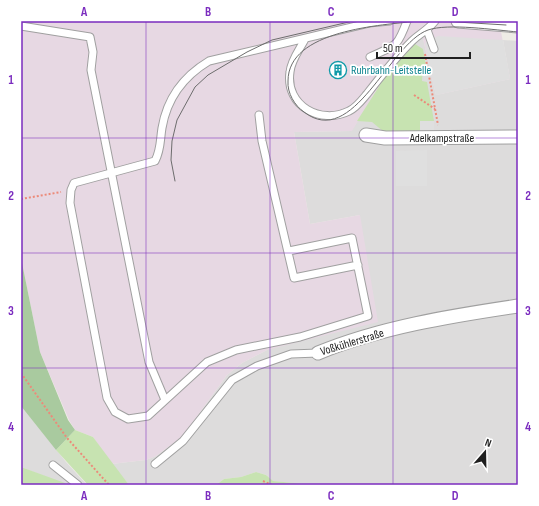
<svg xmlns="http://www.w3.org/2000/svg" width="539" height="506" font-family="'Sofia Sans Condensed',sans-serif">
<style>
.residential{fill:#dddcdc}
.industrial{fill:#e7d8e3}
.grass{fill:#c7e3b1}
.forest{fill:#a9ca9f}
.parking{fill:#dfdfdf}
.lines{fill:none;stroke-linecap:round;stroke-linejoin:round}
.lane-casing{stroke:#a0a0a0;stroke-width:9}
.street-casing{stroke:#a0a0a0;stroke-width:15}
.path{stroke:#ec8a79;stroke-width:2;stroke-dasharray:2 2;stroke-linecap:butt}
.lane{stroke:#fff;stroke-width:7}
.street{stroke:#fff;stroke-width:13}
.tram{stroke:#6d6d6d;stroke-width:1}
.grid{fill:none;stroke:#7b2cbf;stroke-width:1;stroke-opacity:0.55}
.labels{text-anchor:middle;stroke-width:3.5;stroke-linejoin:round;paint-order:stroke}
.culture-label{font-size:12px;fill:#0d838f;stroke:#fff;text-anchor:start}
.street-label{font-size:12px;fill:#1f1f1f;stroke:#fff}
.neatline{fill:none;stroke:#7b2cbf;stroke-width:1.5}
.grid-label{font-size:13px;text-anchor:middle;font-weight:bold;fill:#7b2cbf}
</style>
<rect width="100%" height="100%" fill="#eeece6"/>
<path class="residential" d="M422 34 436 95 510 79 503 40 518 41V485H315L272 481 266 475 256 472 241 477 224 479 216 485H129L111 464 146 460 156 456 182 437 227 375 242 363 267 350 360 215 310 224 294 132 351 131 385 77Z
M21 406 66 462 87 485H67L21 467Z"/>
<path class="industrial" d="M21 21H499L510 79 436 95 422 35 385 77 352 131 294 132 310 224 360 215 378 322 267 350 242 363 227 375 182 437 156 456 146 460 111 464 93 437 75 430 69 420 40 352 21 258Z"/>
<path class="grass" d="M415 44 423 49 426 66H423L422 81 427 82 434 121H420V130L418 133 384 132 372 122 357 121 385 77Z
M75 430 93 437 129 485H88L56 450Z
M21 467 65 483 67 485H21Z
M256 472 266 475 273 481 315 485H216L224 479 241 477Z"/>
<path class="forest" d="M21 258 40 352 68 420 75 430 56 450 21 406Z"/>
<path class="parking" d="M438 36 503 40 510 79 436 95 425 43Z
M420 121H434V130H420Z
M427 150V186H396V151Z"/>
<g class="lines">
<g class="lane-casing">
<path id="lane" d="M21 26 90 37 93 52 91 70 149 362 165 400
M427 30 434 49
M305 39C300 49 291 60 290 72 285 106 321 125 349 111 356 108 362 100 367 94 381 76 395 58 412 41 420 33 427 31 435 21
M370 57C396 45 397 48 407 21
M259 115 262 141 294 278 358 265
M289 251 352 238 368 316 300 337 236 350 207 362 148 416 128 419 115 412 107 398 70 203 71 190 74 183 155 161C161 150 160 140 162 128 167 98 184 76 209 61L369 23 390 21
M155 464 183 441 232 380 257 366 291 354 318 353
M53 465 78 485"/>
</g>
<g class="street-casing">
<path id="street" d="M458 21 518 26
M366 135 385 138 518 137
M318 353C381 327 451 316 518 306"/>
</g>
<path class="path" d="M425 54 438 125
M414 95 435 109
M21 199 61 192
M21 373 67 438 109 485
M263 481 272 485"/>
<use href="#lane" class="lane"/>
<use href="#street" class="street"/>
<path class="tram" d="M419 21C381 25 288 30 288 81 287 93 295 106 304 112 353 150 389 44 428 30 448 23 495 30 518 32
M440 21 506 25
M175 181 171 160 172 141 177 120 195 87 208 75 247 52 272 40 353 21"/>
</g>
<path class="grid" d="M146 21V485M270 21V485M393 21V485M21 138H518M21 253H518M21 368H518"/>
<defs>
<g id="building-ring" transform="scale(0.9)"><circle r="9.5" fill="#fff" stroke="#0f9aa8" stroke-width="1.5"/><path d="M-4-6H4V6H1V3H-1V6H-4ZM-2.5-4.3h1.7v1.8h-1.7ZM.8-4.3h1.7v1.8H.8ZM-2.5-1h1.7V.8h-1.7ZM.8-1h1.7V.8H.8Z" fill="#0f9aa8"/></g>
</defs>
<g fill-rule="evenodd">
<use href="#building-ring" x="338" y="70"/>
</g>
<g class="labels">
<g class="culture-label">
<text x="351" y="74">Ruhrbahn-Leitstelle</text>
</g>
<g class="street-label">
<text x="442" y="142">Adelkampstraße</text>
<text transform="translate(352 342) rotate(-17)" y="4">Voßkühlerstraße</text>
</g>
</g>
<rect width="539" height="506" fill="none" stroke="#ffffff" stroke-width="44"/>
<g transform="translate(485 452) rotate(20)" stroke="#ffffff" stroke-width="3" paint-order="stroke">
<path d="M0-3L7 15L0 10L-7 15Z" fill="#1f1f1f"/>
<text y="-6" font-size="11" font-weight="bold" text-anchor="middle" fill="#1f1f1f">N</text>
</g>
<path d="M377 52v6h93v-6" fill="none" stroke="#1f1f1f" stroke-width="2"/>
<text x="383" y="52" font-size="12" fill="#1f1f1f" stroke="#ffffff" stroke-width="3" paint-order="stroke">50 m</text>
<rect x="22" y="22" width="495" height="462" class="neatline"/>
<g class="grid-label">
<text x="84" y="16">A</text>
<text x="208" y="16">B</text>
<text x="331" y="16">C</text>
<text x="455" y="16">D</text>
<text x="11" y="84">1</text>
<text x="528" y="84">1</text>
<text x="11" y="200">2</text>
<text x="528" y="200">2</text>
<text x="11" y="315">3</text>
<text x="528" y="315">3</text>
<text x="11" y="431">4</text>
<text x="528" y="431">4</text>
<text x="84" y="500">A</text>
<text x="208" y="500">B</text>
<text x="331" y="500">C</text>
<text x="455" y="500">D</text>
</g>
</svg>
